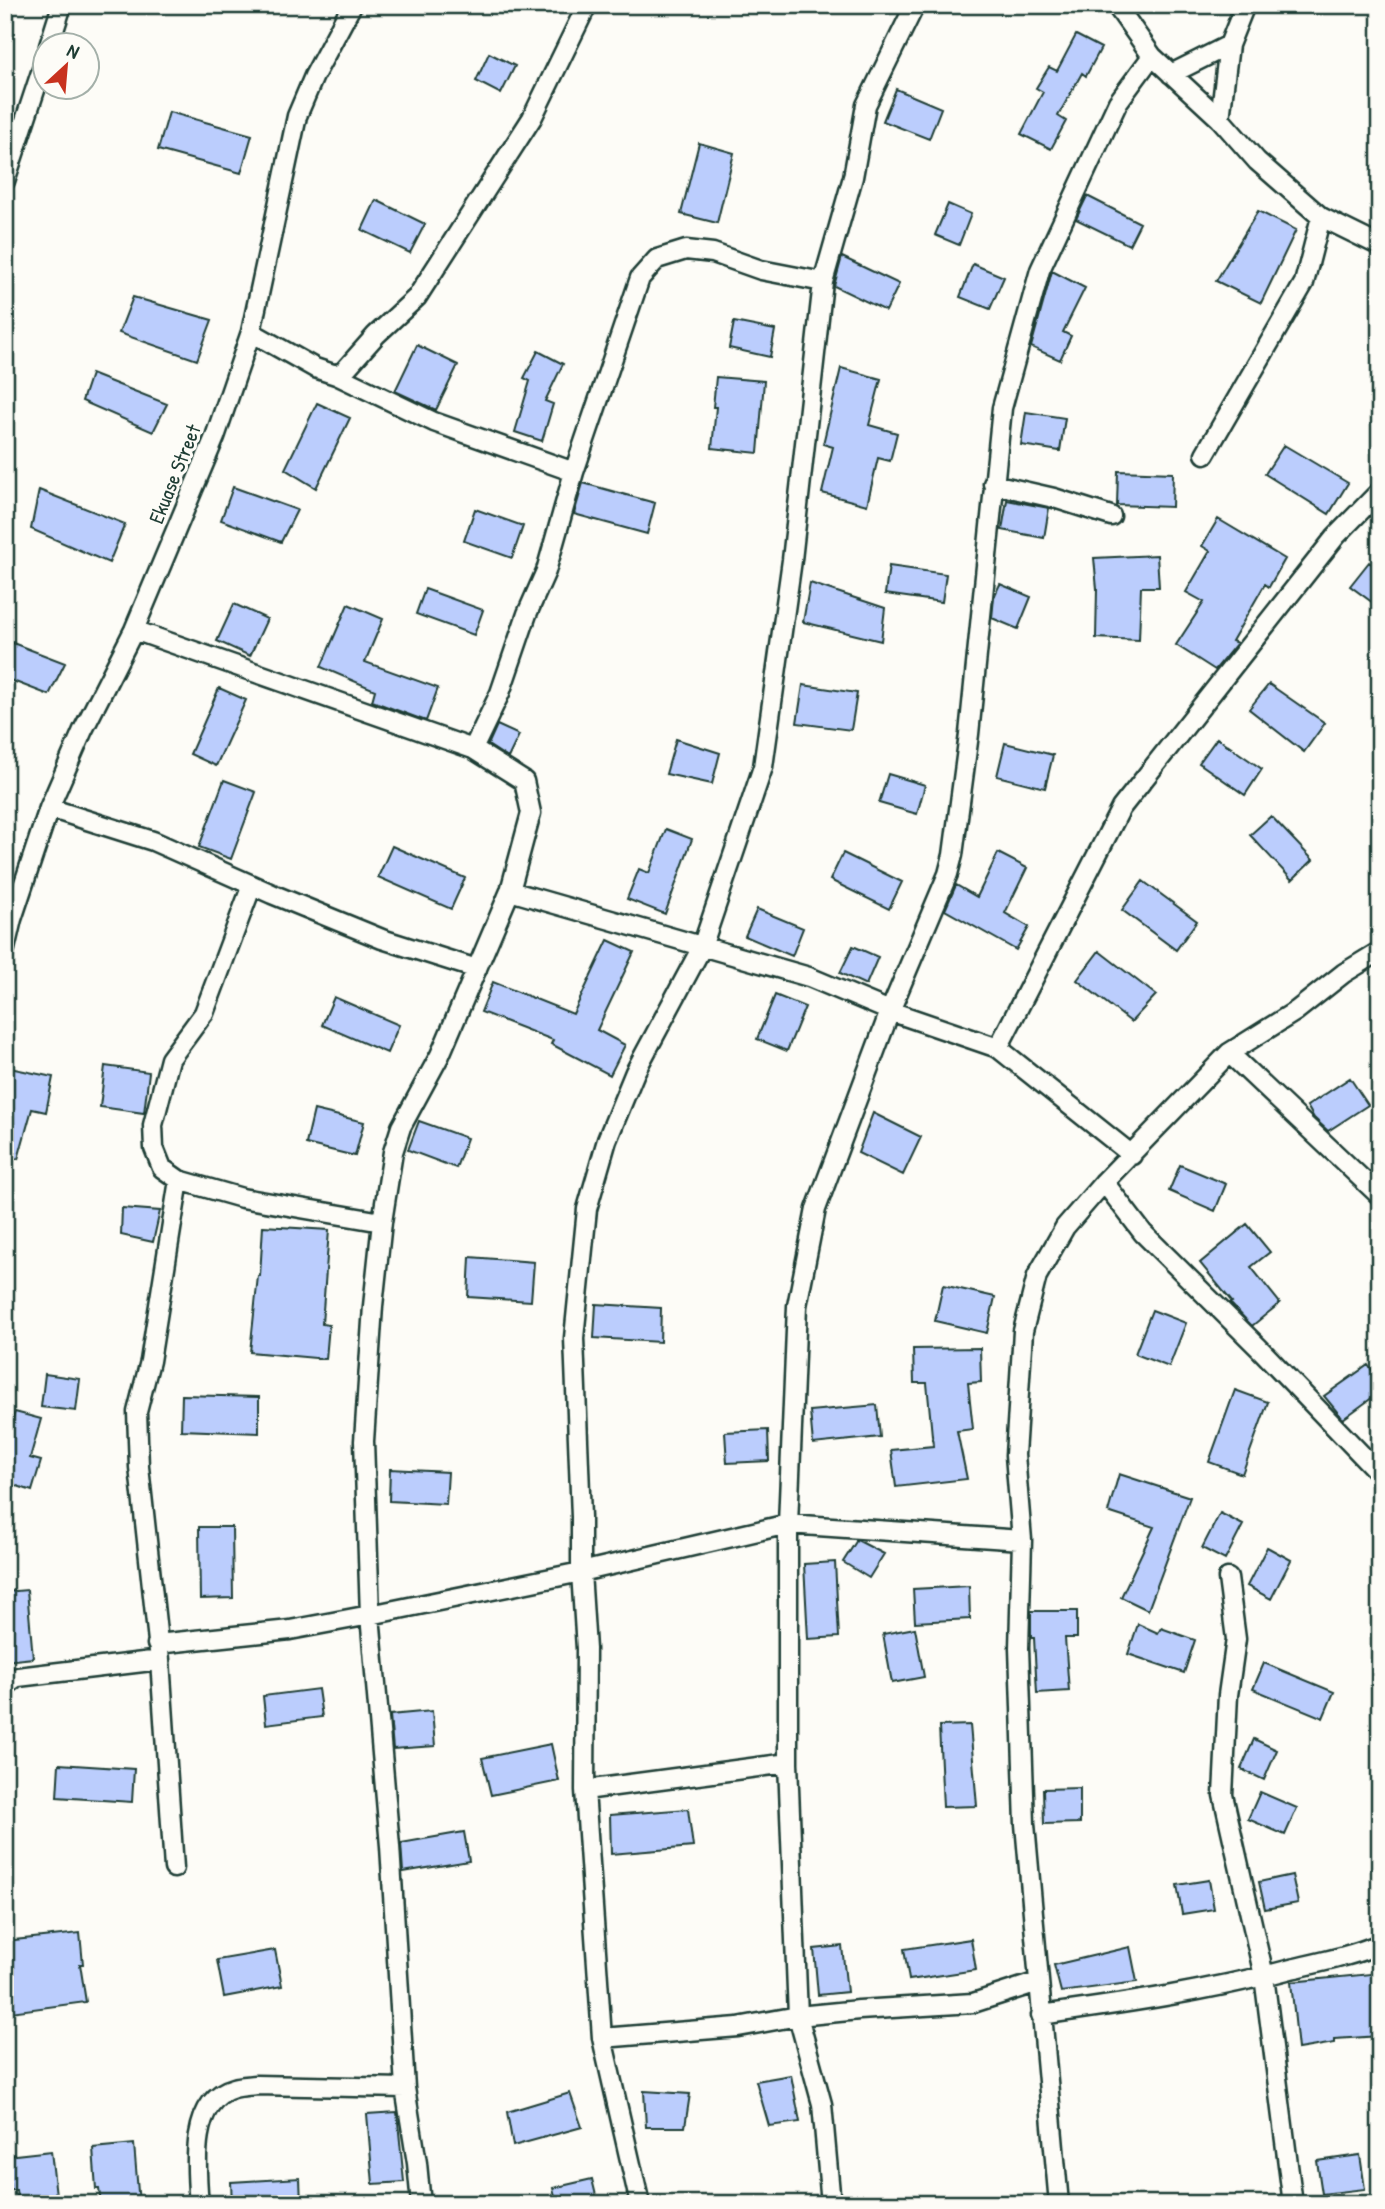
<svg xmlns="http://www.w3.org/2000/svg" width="1385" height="2209" font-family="'Patrick Hand',sans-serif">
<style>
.building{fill:#bbcdfd;stroke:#1f3d34;stroke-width:2}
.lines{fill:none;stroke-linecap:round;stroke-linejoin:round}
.street-casing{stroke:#1f3d34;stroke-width:23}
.street{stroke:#fdfcf7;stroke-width:18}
.labels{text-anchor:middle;stroke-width:6;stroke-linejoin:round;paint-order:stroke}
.street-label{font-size:21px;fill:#1f3d34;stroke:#fdfcf7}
</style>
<rect width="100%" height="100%" fill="#fdfcf7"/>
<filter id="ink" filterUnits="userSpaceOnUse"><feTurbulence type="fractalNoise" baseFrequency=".0143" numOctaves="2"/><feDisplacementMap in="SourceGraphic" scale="14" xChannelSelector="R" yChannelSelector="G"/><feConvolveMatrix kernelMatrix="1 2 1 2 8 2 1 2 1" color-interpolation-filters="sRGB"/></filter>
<g filter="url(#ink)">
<path class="building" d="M1076 35 1101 48 1086 76 1082 73 1058 116 1066 121 1051 149 1021 134 1043 92 1036 88 1049 67 1057 71Z
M489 53 515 66 501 94 476 81Z
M896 89 941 108 929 139 883 121Z
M169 112 252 135 241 173 158 150Z
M699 143 734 153 717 223 681 214Z
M1087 196 1140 223 1129 245 1076 219Z
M376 200 425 224 410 253 362 230Z
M948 204 971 214 959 245 935 235Z
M1258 211 1296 230 1261 303 1216 281Z
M842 257 899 284 886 311 834 286Z
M973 264 1004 277 990 309 960 297Z
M1052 271 1085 288 1063 332 1071 336 1060 360 1031 347Z
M133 297 212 320 197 360 119 333Z
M734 322 775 330 770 357 729 348Z
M417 345 458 365 436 410 395 391Z
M538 351 563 364 545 401 553 404 542 441 515 432 530 381 524 378Z
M841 368 881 379 869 425 897 433 890 461 878 458 867 505 822 493 833 447 823 444Z
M91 374 167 404 153 432 82 401Z
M716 377 764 381 758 453 712 448 716 407H713Z
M317 403 350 418 316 488 285 469Z
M1026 412 1065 418 1060 451 1021 445Z
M1284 445 1348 483 1329 514 1265 474Z
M1118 471 1173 473 1172 507 1117 505Z
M583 483 655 503 647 534 574 514Z
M233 487 297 510 281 542 221 520Z
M39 490 125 524 109 563 31 529Z
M1007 500 1049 508 1044 538 1002 530Z
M475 509 523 526 512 558 464 541Z
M1218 519 1285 559 1269 587 1265 584 1232 641 1237 643 1215 670 1176 645 1204 602 1186 592 1210 551 1202 546Z
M1157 555 1159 587H1141L1139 640 1096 638 1097 589 1094 558Z
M1369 562 1380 570V608L1350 586Z
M889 566 946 574 942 602 885 594Z
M810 583 885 608 881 641 803 622Z
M1000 584 1031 597 1018 629 992 618 994 597Z
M425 589 483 610 474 635 416 614Z
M234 604 267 619 250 656 217 641Z
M348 604 383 619 365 662 438 688 426 721 372 701 375 690 321 667Z
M5 640 65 663 49 695 5 678Z
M1269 684 1325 723 1304 752 1249 709Z
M803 685 857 693 851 730 797 723Z
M219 688 246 700 216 766 190 754Z
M497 725 519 735 508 758 488 745Z
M1217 738 1262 769 1245 795 1199 763Z
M676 739 720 753 712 784 666 774Z
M1005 743 1053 755 1045 788 997 776Z
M888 774 925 785 917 814 879 803Z
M224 780 256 792 231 859 199 847Z
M1271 816 1313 860 1292 880 1250 835Z
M666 829 692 839 665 914 627 899 639 869 649 873Z
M392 846 465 878 451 909 378 877Z
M843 853 902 882 889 909 830 880Z
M998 853 1027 868 1005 913 1029 927 1016 950 945 910 956 885 977 897Z
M1143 881 1197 921 1176 950 1122 910Z
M757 909 803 928 792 956 745 936Z
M608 940 634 952 597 1030 625 1045 610 1075 551 1044 553 1040 481 1012 493 982 573 1014Z
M853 946 878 957 866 985 840 973Z
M1099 951 1156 995 1131 1022 1077 980Z
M775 995 805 1007 787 1051 757 1039Z
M334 997 399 1025 387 1053 322 1025Z
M105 1066 149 1072 144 1113 100 1107Z
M5 1067 53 1077 46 1112 32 1109 18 1159 5 1156Z
M1350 1078 1368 1105 1328 1131 1314 1118 1307 1106Z
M314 1110 364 1122 355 1156 306 1144Z
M873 1113 921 1137 903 1175 858 1153Z
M419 1121 467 1138 456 1168 408 1150Z
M1180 1165 1226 1184 1215 1211 1169 1191Z
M122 1208 160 1211 153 1242 121 1235Z
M1247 1224 1270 1252 1251 1267 1280 1303 1252 1326 1230 1303 1232 1302 1200 1263Z
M263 1226 329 1230 322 1324 329 1325 326 1359 250 1352 258 1276H260Z
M470 1257 534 1262 531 1301 468 1297Z
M943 1285 995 1297 987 1333 935 1321Z
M596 1304 661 1308 660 1342 594 1338Z
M1152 1310 1186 1323 1169 1367 1135 1354Z
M980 1348 981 1382 968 1383 973 1429 957 1431 967 1479 896 1487 891 1450 933 1446 927 1383H914L913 1349Z
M1368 1365 1380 1381V1392L1343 1419 1324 1396Z
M45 1374 80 1379 76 1411 41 1407Z
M1235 1390 1268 1402 1242 1474 1209 1462Z
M182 1395 259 1397V1433L181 1430Z
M877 1405 880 1437 813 1444 810 1411Z
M15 1412 41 1419 30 1458 41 1461 32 1491 5 1482V1439Z
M768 1430 769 1461 727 1463 725 1432Z
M390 1469 448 1472 446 1504 389 1501Z
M1119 1474 1190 1497 1148 1610 1121 1597 1154 1527 1108 1512Z
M1220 1513 1243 1525 1225 1560 1202 1548Z
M199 1527H232L233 1598 200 1599Z
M857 1540 884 1554 869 1578 843 1562Z
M1267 1547 1291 1560 1271 1599 1247 1586Z
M835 1562 839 1637 808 1639 804 1564Z
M969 1586 970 1619 915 1622 913 1589Z
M27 1590 33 1658 5 1661V1592Z
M1031 1611H1077V1638H1065L1069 1691 1037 1693 1034 1638H1031Z
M1138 1624 1158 1633 1161 1628 1195 1640 1184 1673 1128 1654Z
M915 1628 924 1677 892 1683 883 1634Z
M1264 1663 1334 1692 1323 1718 1253 1689Z
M318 1689 322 1717 266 1724 263 1696Z
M432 1711 435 1746 393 1749 390 1715Z
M970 1725 977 1806 943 1807 939 1726Z
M1254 1739 1277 1750 1264 1780 1241 1769Z
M551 1744 559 1781 491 1795 482 1758Z
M59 1764 134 1769 132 1802 57 1797Z
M1080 1788V1823L1044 1824 1043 1789Z
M1260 1792 1297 1808 1285 1835 1248 1819Z
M688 1809 693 1847 611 1854 610 1815Z
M464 1832 469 1861 403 1872 401 1843Z
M1292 1875 1298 1903 1265 1909 1259 1882Z
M1209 1880 1214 1909 1182 1914 1177 1885Z
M80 1933 83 1964H80L86 2002 11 2012 6 1981 9 1980 5 1941Z
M971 1939 976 1970 909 1980 904 1949Z
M842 1946 847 1992 818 1995 814 1949Z
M1130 1947 1137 1982 1061 1992 1054 1965Z
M275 1950 282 1986 224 1997 217 1960Z
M1380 1973V2036L1335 2039V2043L1298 2049 1291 1982Z
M791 2075 800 2122 769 2126 756 2081Z
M644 2091 690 2094 685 2127H646Z
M570 2093 582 2127 513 2146 507 2112Z
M397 2112 404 2182 373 2184 367 2114Z
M134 2144 139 2204H101L99 2189H96L93 2148Z
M51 2151 57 2204H18L16 2190H10L7 2156Z
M1360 2155 1365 2189 1322 2194 1317 2161Z
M300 2178 301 2204H232L231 2182Z
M592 2179 598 2204H557L553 2188Z"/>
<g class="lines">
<g class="street-casing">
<path id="street" d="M1116 5 1152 56 1220 119 1257 161 1321 217 1380 246
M49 46 62 5
M1171 74 1229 45
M1220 119 1229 45 1245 5
M5 181 46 57
M251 332 315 368 336 375 344 371 376 335 417 297 532 118 587 5
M336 375 434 422 574 472
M1205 454 1304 283 1321 217
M993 484 1054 498 1111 516
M134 630 473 749 524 781 531 813 510 891 440 1055 401 1127 393 1152 382 1222 373 1306 364 1441 370 1615 390 1846 405 2088 417 2163 421 2204
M473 749 500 693 527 614 546 571 574 472 640 278 657 259 686 250 713 253 761 270 823 282
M49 808 153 841 272 894 382 939 477 969
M252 885 204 1013 170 1059 153 1125 154 1148 162 1168 179 1180 242 1198 382 1222
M510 891 809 977 890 1011 998 1048 1121 808 1336 536 1380 491
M5 949 12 919 49 808 83 730 134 630 215 437 251 332 297 116 314 76 352 5
M998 1048 1132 1155
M1229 1053 1380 1196
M1104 1182 1143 1233 1259 1348 1380 1474
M1228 1578 1236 1639 1228 1695 1223 1795 1264 1976 1293 2204
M157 1644 290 1630 370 1615 581 1572 788 1524 1022 1540
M5 1686 18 1677 160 1660
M585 1790 788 1763
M174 1868 160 1660 139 1467 137 1412 150 1361 179 1180
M1041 2015C1126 2003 1209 1991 1291 1969 1321 1962 1351 1956 1380 1944
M602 2038 738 2027 798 2016 788 1763V1524L797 1306 816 1209 890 1011 948 874 953 855 969 734 1002 408 1040 270 1118 102 1152 56
M199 2204C196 2169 189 2100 234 2088 241 2086 249 2086 256 2085L405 2088
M640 2204 602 2038 585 1790 586 1649 581 1572V1517L574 1338 587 1209 607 1140 635 1072 702 947 763 767 792 560 823 282 853 177 866 105 915 5
M831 2204 822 2104 798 2016 859 2010 973 2003 1038 1982
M1059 2204 1025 1824 1019 1648 1022 1540 1015 1455 1023 1331 1037 1276 1065 1227 1104 1182 1229 1053 1296 1011 1344 973 1380 951"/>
</g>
<use href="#street" class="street"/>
</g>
</g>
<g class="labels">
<g class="street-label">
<text transform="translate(175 474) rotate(-68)" y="7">Ekuase Street</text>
</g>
</g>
<rect width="1385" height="2209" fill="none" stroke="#fdfcf7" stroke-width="28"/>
<rect x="14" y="14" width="1357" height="2181" fill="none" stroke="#1f3d34" stroke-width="2.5" filter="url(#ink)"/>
<g transform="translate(66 66) rotate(26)"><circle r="33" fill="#fdfcf7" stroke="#a4b0a9" stroke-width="2"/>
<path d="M0-5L12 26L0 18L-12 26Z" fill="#c8321e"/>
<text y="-10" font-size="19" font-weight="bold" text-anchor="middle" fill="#1f3d34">N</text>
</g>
</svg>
